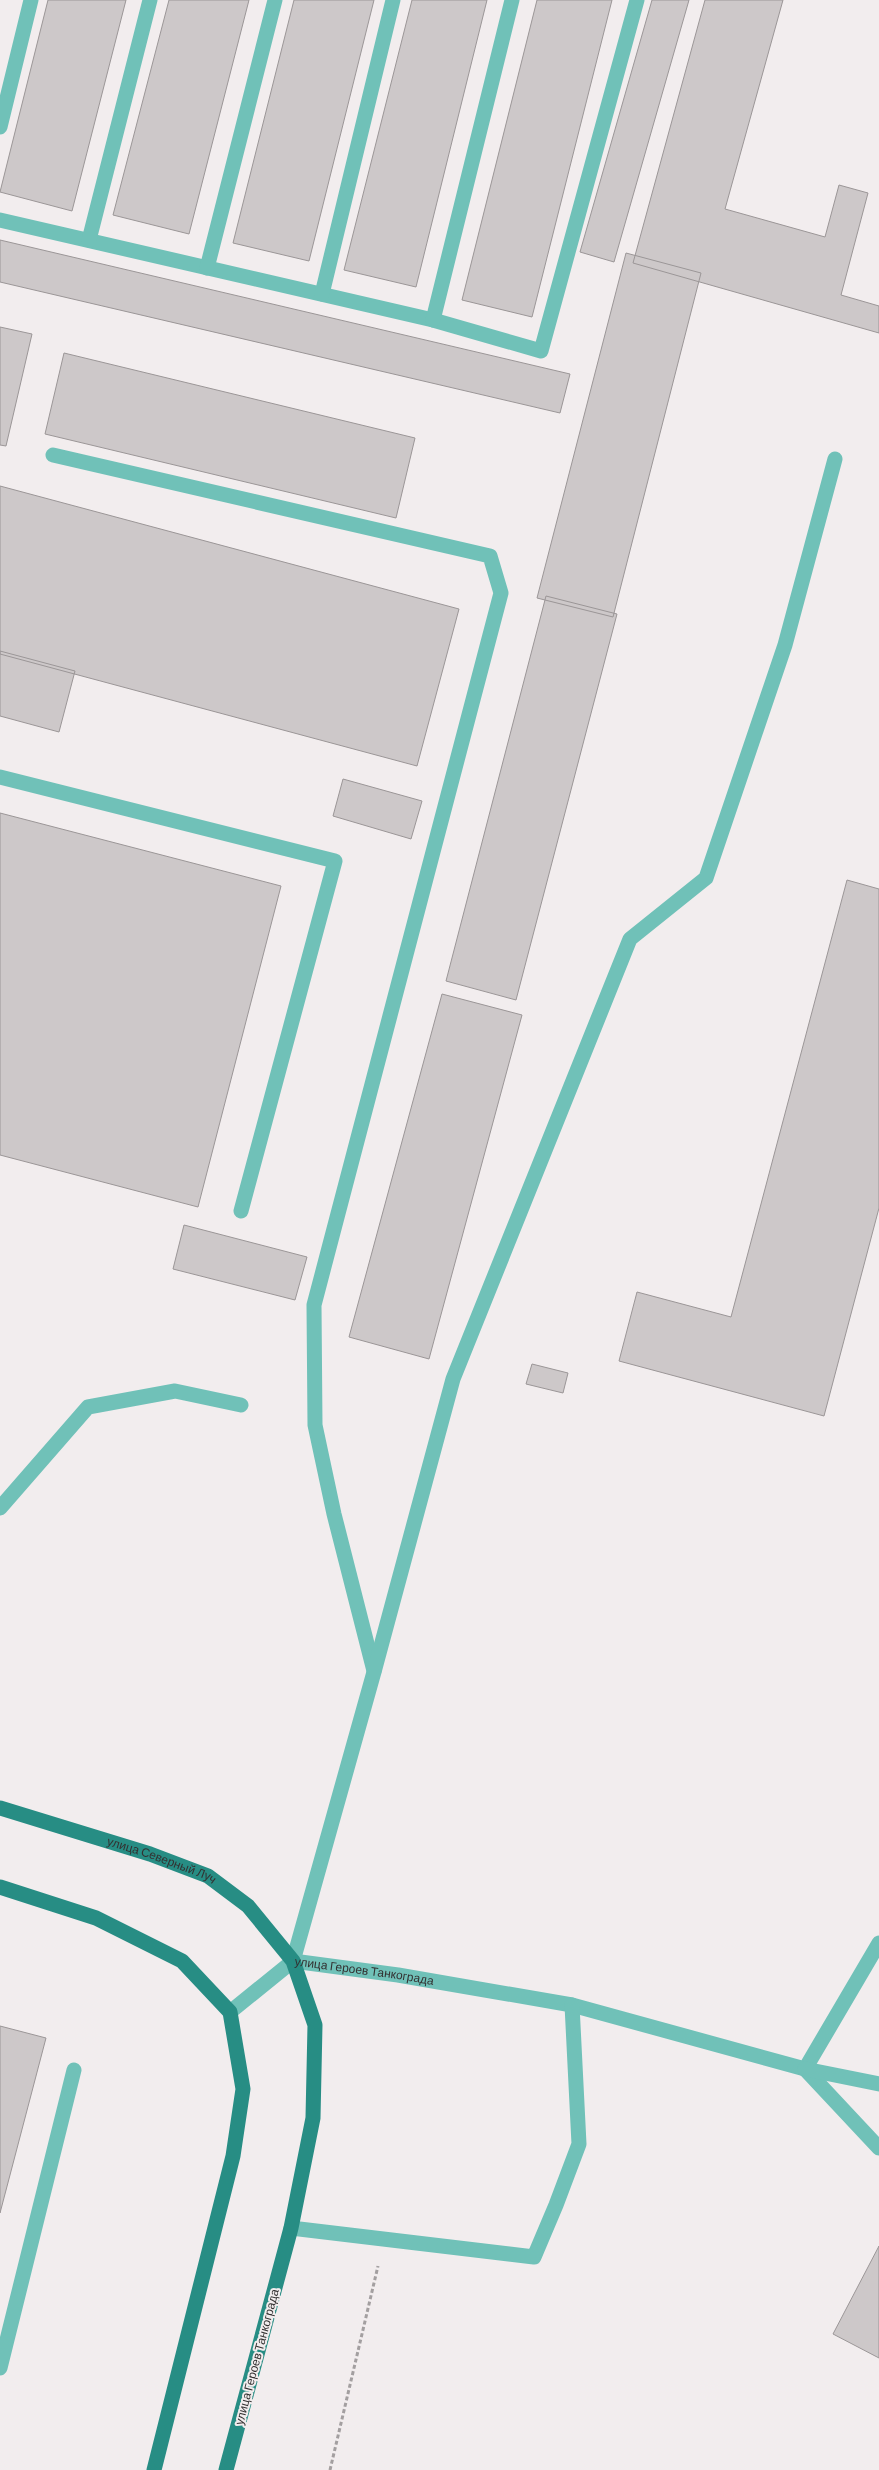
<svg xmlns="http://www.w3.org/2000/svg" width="879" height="2470" font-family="Barlow,sans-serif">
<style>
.building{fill:#cdc8c9;stroke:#9b9697}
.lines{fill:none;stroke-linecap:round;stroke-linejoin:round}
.path{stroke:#a39fa0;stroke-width:3;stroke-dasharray:4 2.5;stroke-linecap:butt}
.minor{stroke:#70c1b8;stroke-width:15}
.major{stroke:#278d84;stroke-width:15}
.labels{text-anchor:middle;stroke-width:4;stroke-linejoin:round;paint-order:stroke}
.street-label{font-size:12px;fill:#333131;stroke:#f2edee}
</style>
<rect width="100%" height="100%" fill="#f2edee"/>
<path class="building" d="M48 0H126L72 211 0 192Z
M169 0H249L189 234 113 215Z
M294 0H374L309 261 233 243Z
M412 0H487L416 287 344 270Z
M537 0H612L532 317 462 300Z
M652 0H689L614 262 580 252Z
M705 0H783L725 209 825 237 839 185 868 193 841 295 879 306V333L633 263Z
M0 240 570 374 560 413 0 282Z
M626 253 701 273 613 617 537 598Z
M0 327 32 334 6 446 0 445Z
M64 353 415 438 396 518 45 434Z
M0 486 459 609 417 766 0 654Z
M546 596 617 614 516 1000 446 981Z
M0 651 75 671 59 732 0 716Z
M343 779 422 801 411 839 333 816Z
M0 813 281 886 198 1207 0 1155Z
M847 880 879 889V1208L824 1416 619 1361 637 1292 731 1317Z
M442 994 522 1015 429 1359 349 1337Z
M184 1225 307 1257 295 1300 173 1269Z
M532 1364 568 1373 563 1393 526 1384Z
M0 2026 46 2038 0 2213Z
M879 2246V2358L833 2334Z"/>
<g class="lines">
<path class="path" d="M330 2470 378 2266"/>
<g class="minor">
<path d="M0 127 31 0"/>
<path d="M0 220 433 320 541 351 637 0"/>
<path d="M89 240 150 0"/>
<path d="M207 268 275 0"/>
<path d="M322 294 393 0"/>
<path d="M433 320 512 0"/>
<path d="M53 455 490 556 501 593 314 1305 315 1425 334 1514 374 1671"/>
<path d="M0 777 335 861 241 1211"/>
<path d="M0 1508 88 1407 175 1391 241 1405"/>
<path id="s1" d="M293 1961 398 1975 572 2005 805 2069 879 1943"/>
<path d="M230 2012 293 1961 374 1672 453 1379 630 939 706 878 785 645 835 459"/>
<path d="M805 2069 879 2148"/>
<path d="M805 2069 879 2084"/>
<path d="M291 2228 534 2257 556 2205 579 2144 572 2005"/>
<path d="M0 2368 74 2070"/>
</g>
<g class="major">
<path id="s2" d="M0 1808 150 1854 208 1876 248 1906 293 1961 315 2025 313 2118 291 2228 226 2470"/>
<path d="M0 1887 96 1918 182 1961 230 2012 243 2089 233 2156 154 2470"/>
</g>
</g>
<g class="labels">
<g class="street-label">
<text dy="4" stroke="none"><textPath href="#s2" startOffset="170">улица Северный Луч</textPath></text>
<text dy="4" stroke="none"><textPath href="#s1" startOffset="72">улица Героев Танкограда</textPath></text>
<text transform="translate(257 2357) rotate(-75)" y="4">улица Героев Танкограда</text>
</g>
</g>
</svg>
